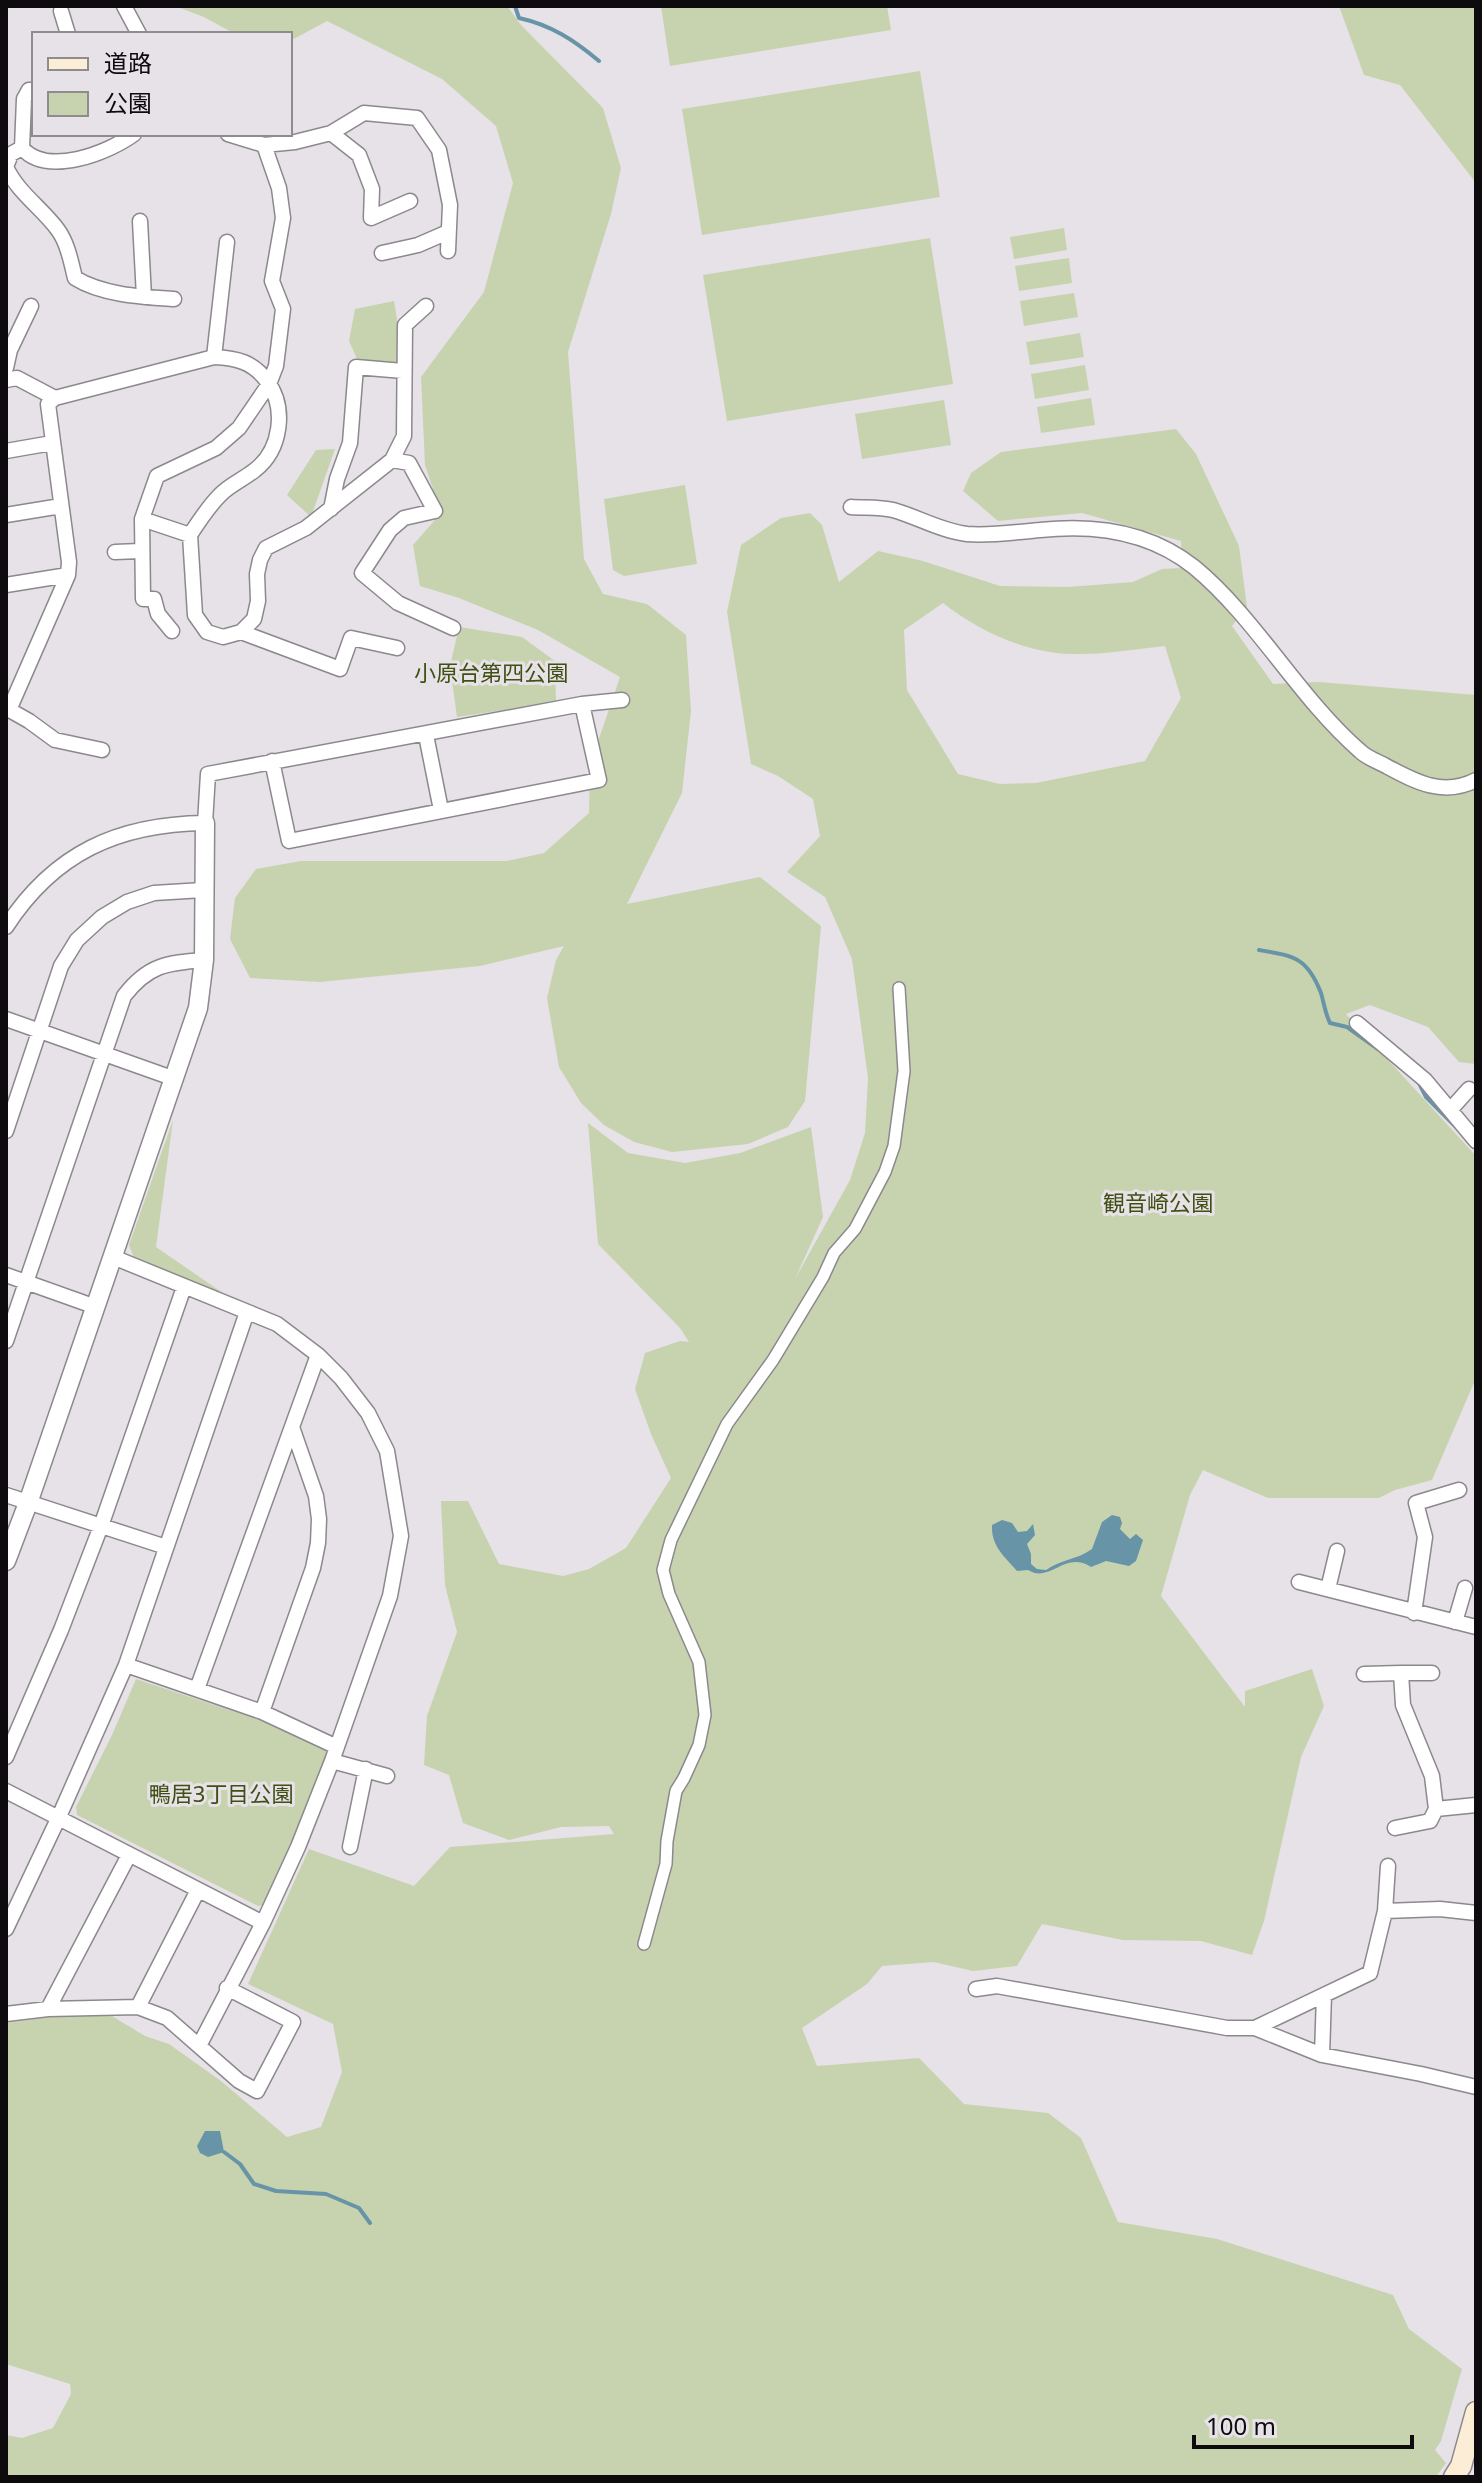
<svg xmlns="http://www.w3.org/2000/svg" width="1482" height="2483" font-family="'Noto Sans','Noto Sans JP',sans-serif">
<style>
.green{fill:#c7d3af;fill-rule:evenodd}
.water{fill:#6894a7}
.lines{fill:none;stroke-linecap:round;stroke-linejoin:round}
.stream{stroke:#6894a7;stroke-width:4}
.pedestrian-casing{stroke:#8c888d;stroke-width:14}
.minor-casing{stroke:#8c888d;stroke-width:17}
.tertiary-casing{stroke:#8c888d;stroke-width:21}
.secondary-casing{stroke:#8c888d;stroke-width:23}
.pedestrian{stroke:#fff;stroke-width:11}
.minor{stroke:#fff;stroke-width:14}
.tertiary{stroke:#fff;stroke-width:18}
.secondary{stroke:#fbedd6;stroke-width:20}
.labels{text-anchor:middle;stroke-width:6;stroke-linejoin:round;paint-order:stroke}
.park-label{font-size:22px;fill:#404f12;stroke:#e6e2e8}
</style>
<rect width="100%" height="100%" fill="#e6e2e8"/>
<path class="green" d="M175 6H507L521 25 603 108 621 168 611 214 568 352 584 559 603 594 647 604 686 635 691 711 682 793 627 904 760 877 821 926 805 1101 788 1127 748 1144 672 1152 634 1142 604 1125 581 1103 559 1067 547 998 556 960 564 946 480 966 320 982 250 978 230 939 235 898 256 869 301 861H507L544 853 589 813 590 765 620 677 538 630 459 598 420 586 413 545 441 513 425 465 421 377 484 292 513 183 496 126 442 79 327 21 290 41V34H235L204 17Z
M661 6H887L891 30 670 66Z
M1339 6H1476V183L1400 85 1364 75Z
M920 71 940 197 702 235 682 109Z
M1064 228 1067 250 1014 259 1010 237Z
M930 238 953 384 727 421 703 275Z
M1069 258 1072 283 1019 291 1015 266Z
M1074 293 1078 317 1024 326 1020 301Z
M394 301 398 325 399 364 358 361 349 341 355 309Z
M1080 333 1084 357 1030 365 1026 342Z
M1085 365 1089 390 1035 399 1031 374Z
M1091 398 1095 425 1041 433 1037 407Z
M944 400 951 445 862 459 855 414Z
M1176 429 1196 454 1239 546 1247 607 1232 626 1273 684 1319 682 1476 695V1064L1459 1062 1428 1027 1370 1005 1346 1014 1476 1156V1378L1432 1480 1395 1490 1379 1498H1268L1203 1470 1190 1495 1161 1596 1245 1707V1691L1312 1669 1324 1706 1301 1757 1264 1921 1252 1955 1201 1941 1123 1940 1042 1924 1017 1966 973 1971 934 1962 882 1966 867 1984 802 2028 817 2066 919 2058 964 2104 1048 2113 1081 2138 1118 2222 1217 2239 1393 2295 1409 2329 1462 2369 1441 2441 1435 2450 1446 2463 1436 2477H6V2435L22 2438 53 2428 71 2394 70 2384 6 2364V2023L102 2010 145 2036 169 2044 221 2081 287 2137 321 2127 342 2072 333 2024 248 1984 309 1849 414 1886 450 1847 614 1834 609 1826 561 1827 509 1840 463 1823 449 1775 424 1765 427 1716 457 1632 445 1585 441 1501H468L499 1564 563 1576 589 1569 626 1548 671 1478 651 1434 635 1389 645 1353 680 1341 689 1342 680 1328 598 1244 588 1123 628 1153 685 1163 740 1153 811 1127 823 1217 795 1279 850 1180 865 1133 868 1078 852 959 825 897 787 872 820 836 813 799 778 776 751 764 727 612 741 545 781 518 810 513 822 525 839 582 878 551 923 561 1000 586 1068 587 1133 582 1162 569 1182 568 1181 541 1082 513 998 521 963 491 971 473 1001 452ZM943 603C980 632 1026 653 1073 654 1103 655 1135 649 1165 646L1181 698 1145 761 1036 783 1000 784 958 774 907 690 904 630Z
M335 449 311 517 287 495 316 450Z
M685 485 697 564 624 576 613 570 604 499Z
M459 627 522 637 555 661 556 702 457 717 450 666Z
M173 1120 156 1247 220 1291 224 1297 135 1261 129 1245Z
M136 1679 328 1743 331 1748 289 1851 264 1905 258 1906 77 1815 76 1807 112 1735Z"/>
<path class="water" d="M1112 1515 1120 1517 1122 1523 1120 1529 1130 1539 1136 1534 1143 1540 1136 1561 1129 1566 1106 1561 1091 1567C1064 1550 1051 1584 1028 1570L1017 1571C1004 1556 991 1546 992 1525L1002 1520 1012 1523 1018 1532 1027 1531 1033 1524 1035 1535 1027 1544 1031 1554V1564L1037 1569 1046 1570C1061 1559 1077 1560 1092 1549L1102 1522Z
M205 2131H220L224 2152 208 2157 200 2153 197 2146Z"/>
<g class="lines">
<path class="stream" d="M515 6 519 18C551 25 574 40 599 61
M1259 950C1294 956 1307 957 1321 993 1324 1003 1325 1013 1330 1023L1347 1027 1378 1049
M1419 1083 1426 1097 1456 1127
M224 2152 240 2164 254 2184 276 2191 326 2194 359 2208 370 2223"/>
<g class="pedestrian-casing">
<path id="pedestrian" d="M644 1944 666 1864 667 1841 676 1791 684 1778 699 1745 705 1715 699 1662 669 1594 663 1570 671 1540 727 1424 773 1360 823 1277 834 1253 855 1229 885 1172 894 1146 904 1071 899 988"/>
</g>
<g class="minor-casing">
<path id="minor" d="M124 6 139 34
M61 11 68 34
M34 90H29L24 99 22 148C47 177 108 153 134 134
M331 133 359 155 372 189 371 218 410 201
M228 134 264 145 295 142 331 133 364 113 417 118 439 150 450 205 448 251
M22 148 11 154 6 167C18 193 42 208 58 230 68 244 71 262 75 278 102 295 143 297 174 299
M140 221 144 297
M382 253 418 245 448 232
M214 357 227 242
M6 368 10 350 31 306
M6 380 17 378 55 398
M6 451 52 443
M392 460 409 463 435 511 404 518 390 530 362 573 398 603 453 628
M851 507C864 508 880 507 893 510 918 517 941 531 967 534 991 536 1016 532 1040 530 1095 524 1149 531 1194 567 1256 618 1298 697 1360 751 1367 758 1377 761 1386 766 1416 782 1443 797 1476 780
M331 509 337 479 350 443 356 367 403 371
M6 515 61 506
M142 519 190 535
M115 552 140 551
M6 585 68 575
M172 631 158 614 154 599H143L142 519 157 476 216 448 239 428 269 384 276 366 283 309 272 281 283 218 279 188 264 145
M241 632 340 669 351 638 397 648
M6 708 29 721 55 740 102 750
M9 710 68 575 69 562 48 404 55 398 214 357C237 358 253 362 267 381 287 408 281 450 255 470 244 479 229 485 220 495 208 507 199 521 190 535L195 615 207 632 223 637 241 632 254 619 258 601 257 574 260 560 266 548 306 528 392 460 404 436 405 325 426 306
M426 735 441 810
M272 761 289 841 599 780 582 704
M6 927C54 853 118 824 205 823L208 774 582 704 622 700
M6 1019 175 1079
M1357 1023 1425 1080 1476 1141
M1451 1109 1469 1089
M6 1131 61 966 77 940 102 917 127 902 154 893 203 890
M113 1257 277 1324 318 1355 341 1378 368 1413 387 1451 401 1536 390 1596 332 1761 298 1847 263 1923 200 2044
M6 1275 96 1307
M6 1341 124 996C148 965 166 963 204 960
M6 1495 166 1547
M1299 1582 1476 1627
M1328 1589 1337 1551
M1414 1613 1425 1537 1416 1503 1459 1490
M1455 1622 1465 1588
M126 1665 262 1712 337 1747
M1432 1673H1401L1403 1705 1432 1776 1436 1809 1476 1805
M1364 1674 1401 1673
M197 1689 318 1355
M262 1712 313 1568 318 1543 319 1519 316 1496 292 1427
M6 1757 61 1630 101 1526 184 1287
M332 1761 387 1776
M6 1791 263 1923
M1395 1828 1430 1821 1436 1809
M350 1847 366 1769
M1385 1911 1388 1866
M6 1929 58 1819 126 1665 247 1312
M976 1989 997 1986 1227 2028H1255L1322 2055 1421 2074 1476 2087
M138 2007 198 1890
M48 2009 129 1855
M6 2014 48 2009 138 2007 167 2018 239 2081 257 2091 293 2022 227 1988
M1255 2028 1370 1973 1385 1911 1440 1909 1476 1913
M1322 2055 1324 1995"/>
</g>
<g class="tertiary-casing">
<path id="tertiary" d="M6 1561 28 1503 198 1008 204 960 205 823"/>
</g>
<g class="secondary-casing">
<path id="secondary" d="M1454 2477 1461 2466 1476 2412"/>
</g>
<use href="#pedestrian" class="pedestrian"/>
<use href="#minor" class="minor"/>
<use href="#tertiary" class="tertiary"/>
<use href="#secondary" class="secondary"/>
</g>
<g class="labels">
<g class="park-label">
<text x="491" y="681">小原台第四公園</text>
<text x="1158" y="1211">観音崎公園</text>
<text x="221" y="1802">鴨居3丁目公園</text>
</g>
</g>
<rect width="1482" height="2483" fill="none" stroke="#0d0b0d" stroke-width="16"/>
<rect x="32" y="32" width="260" height="104" fill="#e6e2e8" stroke="#8f8c90" stroke-width="2"/>
<rect x="48" y="58" width="40" height="12" fill="#fbedd6" stroke="#8f8c90" stroke-width="2"/>
<text x="104" y="72" font-size="24" fill="#0d0b0d">道路</text>
<rect x="48" y="92" width="40" height="24" fill="#c7d3af" stroke="#8f8c90" stroke-width="2"/>
<text x="104" y="112" font-size="24" fill="#0d0b0d">公園</text>
<path d="M1194 2435v12h218v-12" fill="none" stroke="#0d0b0d" stroke-width="4"/>
<text x="1206" y="2435" font-size="24" fill="#0d0b0d" stroke="#e6e2e8" stroke-width="6" paint-order="stroke">100 m</text>
</svg>
